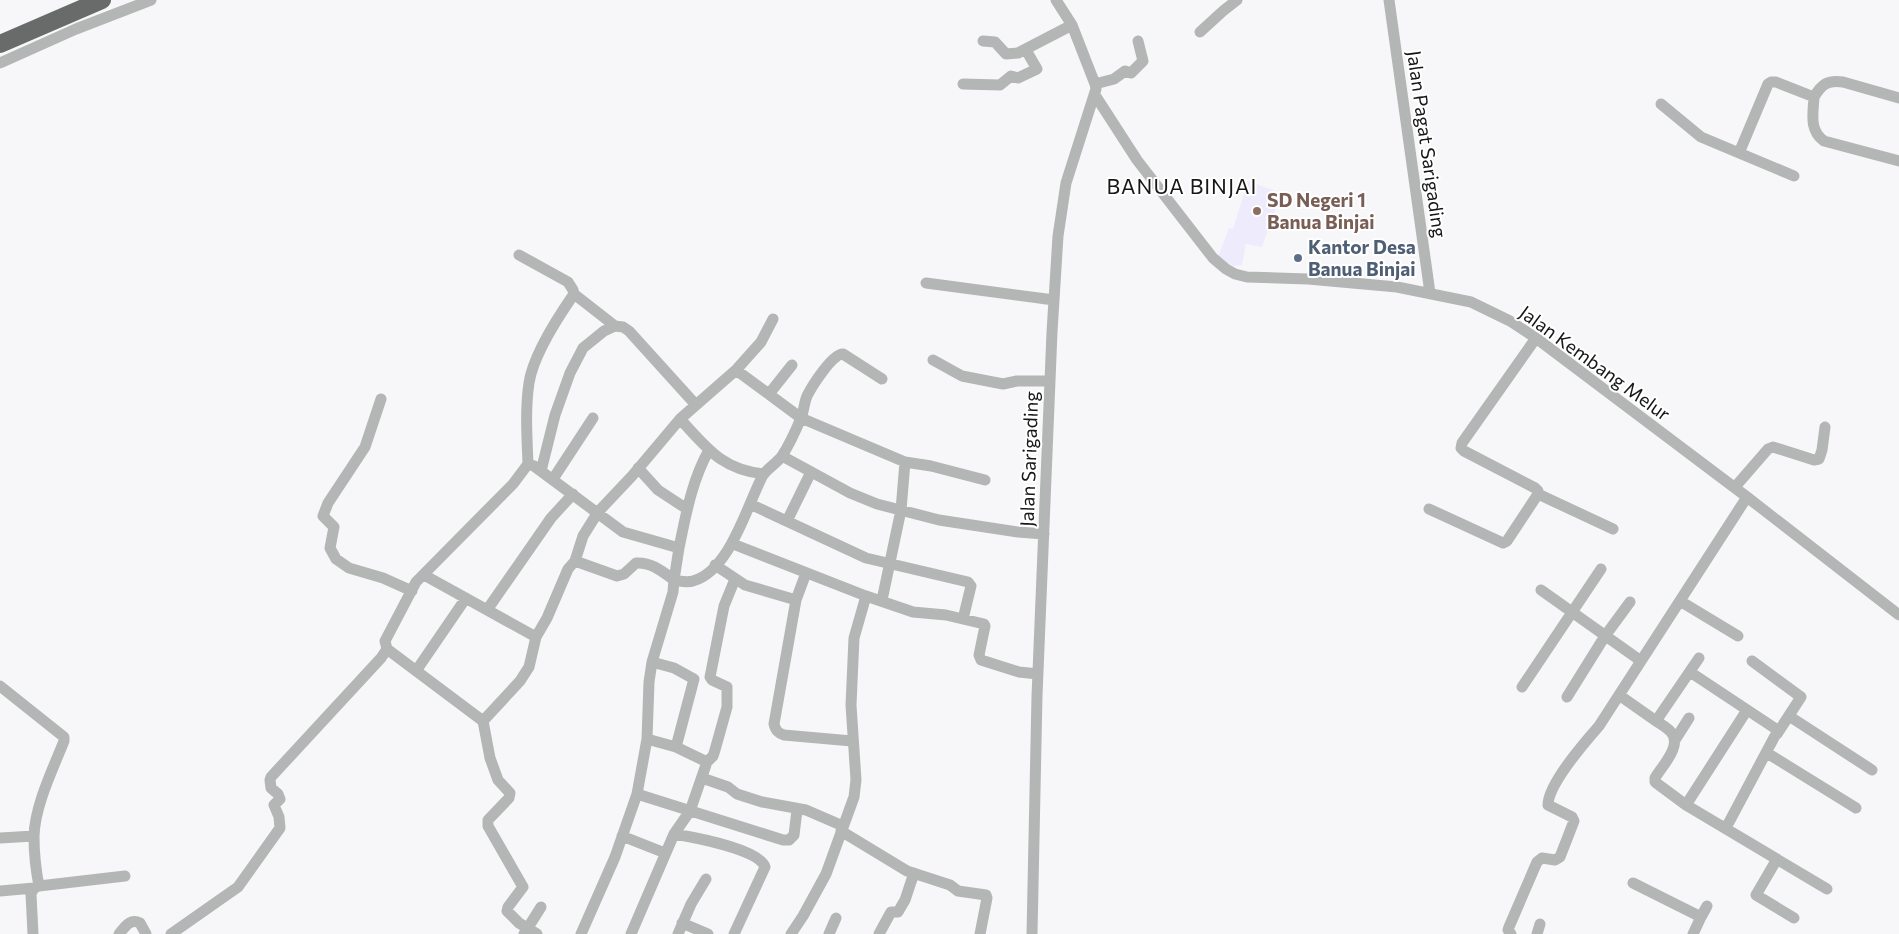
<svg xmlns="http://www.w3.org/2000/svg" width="1899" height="934" font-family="Commissioner,sans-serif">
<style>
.education{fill:#eeebfd}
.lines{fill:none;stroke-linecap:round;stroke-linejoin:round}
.minor{stroke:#b4b6b5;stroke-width:11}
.highway{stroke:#696b6a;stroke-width:18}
.education-dot{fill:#8d6e63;stroke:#fff;stroke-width:2}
.service-dot{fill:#5c6f8a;stroke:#fff;stroke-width:2}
.labels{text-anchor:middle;stroke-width:4;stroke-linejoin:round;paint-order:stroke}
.street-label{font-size:19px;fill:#171718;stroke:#fff}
.education-label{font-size:19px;font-weight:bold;fill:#785e54;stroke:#fff;text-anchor:start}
.service-label{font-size:19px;font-weight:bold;fill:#4e5e75;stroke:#fff;text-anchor:start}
.quarter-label{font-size:21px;letter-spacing:1px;fill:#171718;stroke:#fff}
</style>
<rect width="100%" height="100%" fill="#f7f7fa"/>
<path class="education" d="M1248 181 1281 193 1262 247 1246 244 1242 265 1233 266 1218 257 1229 228 1233 229Z"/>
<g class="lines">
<path class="minor" d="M1389 0 1430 293
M1200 32 1223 11 1237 0
M983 41 995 42 1006 54 1018 53 1072 25
M0 63 76 29 151 0
M963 84 1000 85 1011 76 1018 78 1037 69 1026 50
M1095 84 1114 79 1125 71 1131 73 1143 61 1138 41
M1095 95 1137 160 1213 258 1226 269 1235 274 1247 277 1308 279 1397 287 1471 302 1510 321 1536 338 1747 497 1899 615
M1814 97C1813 114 1809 130 1824 141L1899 161
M1661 104 1701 137 1794 176
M1739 153 1768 84 1771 82H1776L1814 97C1822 84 1827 80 1843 82L1899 98
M519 255 568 282 573 290 574 294 615 326
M926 283 1054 300
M933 360 962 376 1003 384 1017 381H1050
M736 370 761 342 773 319
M769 394 792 365
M381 399 365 447 328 503 323 516 334 527 330 548 336 559 349 568 383 578 412 591
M680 419C707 448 722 470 764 474
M782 456 850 493 877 504 939 520 1018 532 1044 534
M528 464C527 437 525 410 529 383 533 356 558 317 574 294
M638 468 658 490 687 509
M541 471 555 415 570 373 583 348 604 331 615 326 623 327 629 331 696 405
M553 479 593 418
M1735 487 1768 449 1773 447 1814 460 1819 459 1822 450 1825 427
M1538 494 1613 529
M750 504 866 558 968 582 971 586 963 619
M1429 509 1503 543 1507 541 1538 494V491L1535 488 1464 451 1461 448 1462 443 1536 338
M787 521 811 472
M733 544 866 596
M679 548C686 514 692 480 709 450
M575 561 617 576 624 574 636 563C651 562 662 571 674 580
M715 565 745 585 796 600 806 573
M424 575 536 637
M1541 590 1641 661
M796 600 774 724C776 731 778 733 784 735L852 741
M882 600 901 510 905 462
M1680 601 1738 636
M487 610 551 518 573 494
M387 649 483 721
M1752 661 1801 697 1777 734
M652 662 674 668 694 679 676 747
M416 671 466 598
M1690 672 1776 729 1777 732 1727 826H1723
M0 686 64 737V741C53 769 35 805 34 836 34 852 36 871 39 886L34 888 31 894 33 934
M1522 687 1601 569
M1619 695 1656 721 1699 658
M1567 697 1605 636 1630 602
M1747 710 1686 805 1827 889
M1789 716 1872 770
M1656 721C1661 724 1666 727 1670 731 1684 744 1662 766 1655 778V782L1686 805
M1675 740 1689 718
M1767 753 1856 808
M707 762 713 756 715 750 727 707V687L712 680 710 677 724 606 735 579
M702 778 728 787 737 794 762 802 806 810 843 826
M637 794 783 840H789L794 835 797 810
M841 831 907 871 950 885 958 891 986 895 987 898 980 934
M674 834C692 837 759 849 765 867L734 934
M622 836 665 853
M0 838 34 836
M1777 859 1756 895 1794 918
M1633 883 1701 917 1693 934
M39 886 125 876
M0 891 34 888
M1701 917 1707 906
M682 923 708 934
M119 934C125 927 130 918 140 923L146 934
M171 934 238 887 280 828 279 817 274 805 280 799 278 794 271 788 270 780 271 777 381 658 387 649 385 641 416 582 513 484 528 464 534 466 623 532 679 548 674 580
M524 934 541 907
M537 934 519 923 507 911 508 907 523 887 488 826V820L509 798 510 793 498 780 490 758 483 721 520 681 529 667 536 637 547 618 568 569 575 561 583 536 598 512 632 476 680 419 736 370 801 418 905 462 931 466 985 480
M581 934 615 857 637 794 647 739 649 682 652 662 673 592 674 580C680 581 687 583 693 581 730 571 747 505 763 475 768 468 777 463 782 456 789 445 796 430 801 418 804 411 804 403 807 396 812 386 833 353 843 354L882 379
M631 934 674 834 690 811 707 762 676 747 647 739
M678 934 691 904 706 879
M791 934 803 916 826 874 854 797 856 780 851 705 854 638 866 596 913 612 946 615 984 624 985 626 979 655 981 660 1019 672 1038 674
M829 934 836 918
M879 934 891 912H898L905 900 914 873
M1032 934 1037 696 1052 332 1058 236 1066 183 1096 89 1095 84 1072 25 1056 0
M1511 934 1508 930 1509 927 1537 862 1542 858 1555 860 1560 857 1574 821 1572 817 1548 805C1548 784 1585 742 1599 726L1747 497
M1537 934 1540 924"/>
<path class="highway" d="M0 44 102 0"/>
</g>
<circle class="education-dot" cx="1257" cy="211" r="5"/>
<circle class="service-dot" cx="1298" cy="258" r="5"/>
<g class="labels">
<g class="street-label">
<text transform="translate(1427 144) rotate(82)" y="7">Jalan Pagat Sarigading</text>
<text transform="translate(1595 363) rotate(36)" y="7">Jalan Kembang Melur</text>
<text transform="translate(1029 459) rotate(-88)" y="7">Jalan Sarigading</text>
</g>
<g class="education-label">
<text x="1267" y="207">SD Negeri 1<tspan x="1267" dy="22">Banua Binjai</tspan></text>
</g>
<g class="service-label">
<text x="1308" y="254">Kantor Desa<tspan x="1308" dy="22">Banua Binjai</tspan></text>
</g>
<g class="quarter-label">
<text x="1182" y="194">BANUA BINJAI</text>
</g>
</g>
</svg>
